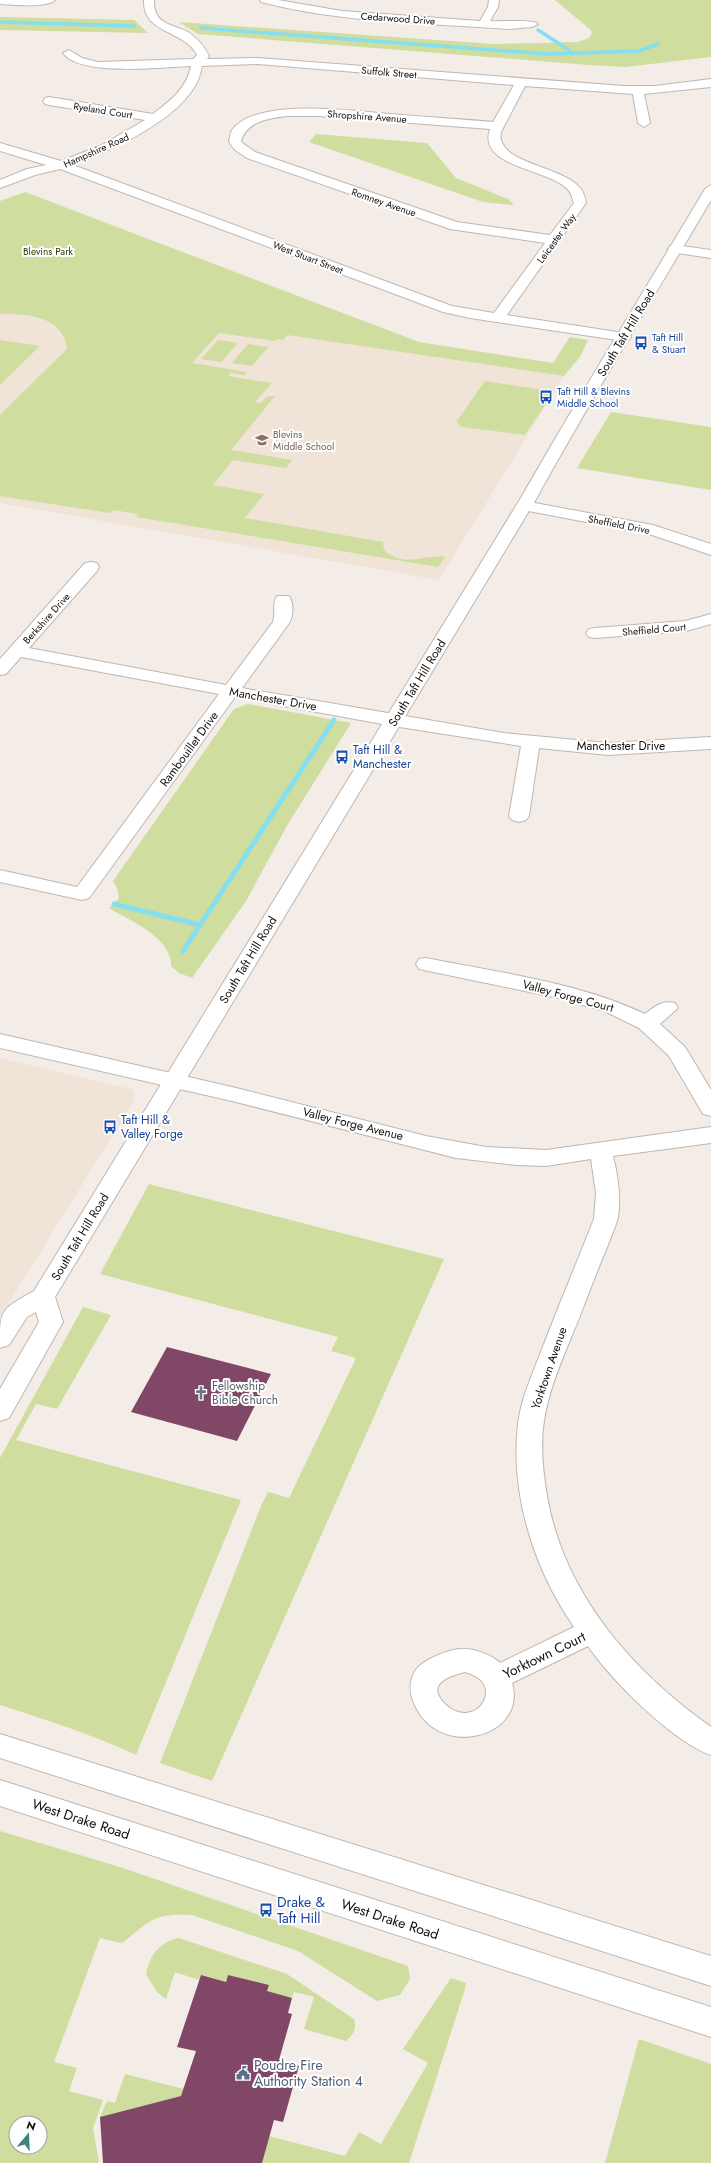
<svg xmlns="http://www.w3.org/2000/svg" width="711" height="2163" font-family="Jost,sans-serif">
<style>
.built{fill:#f0e3d7}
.green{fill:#cfdd9e;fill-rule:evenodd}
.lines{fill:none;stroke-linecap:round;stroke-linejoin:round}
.stream-far1{stroke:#85dfee;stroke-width:3.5}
.stream{stroke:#85dfee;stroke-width:5}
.building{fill:#814767}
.minor-casing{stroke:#beb7b1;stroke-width:2}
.major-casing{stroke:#beb7b1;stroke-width:2}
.minor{fill:#fff;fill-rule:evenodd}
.major{fill:#fff;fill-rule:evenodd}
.labels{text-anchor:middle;stroke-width:4;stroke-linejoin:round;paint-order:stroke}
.far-street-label{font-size:10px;fill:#12100e;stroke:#fff}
.far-park-label{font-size:10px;fill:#313905;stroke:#fff}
.far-transit-label{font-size:10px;fill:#164399;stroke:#fff;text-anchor:start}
.far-education-label{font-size:10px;fill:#785e54;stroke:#fff;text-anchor:start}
.street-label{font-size:12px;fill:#12100e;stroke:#fff}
.transit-label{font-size:12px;fill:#164399;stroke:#fff;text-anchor:start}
.worship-label{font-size:12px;fill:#5b616d;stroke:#fff;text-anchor:start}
.near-street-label{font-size:14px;fill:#12100e;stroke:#fff}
.near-transit-label{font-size:14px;fill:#164399;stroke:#fff;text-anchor:start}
.near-service-label{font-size:14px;fill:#4e5e75;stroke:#fff;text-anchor:start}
</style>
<rect width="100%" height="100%" fill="#f4ede7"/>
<path class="built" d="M0 292 564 376 439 580 0 503Z
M0 1058 131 1089 135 1094 134 1101 0 1317Z"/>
<path class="green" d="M555 0H711V57L625 67 589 65 198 34 179 22 494 44 578 42 589 38 592 33 591 30Z
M0 17 134 20 148 33 0 30Z
M316 134 427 143 456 178 508 199 513 203 512 205 483 202 309 142Z
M25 192 419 342 553 363 570 337 588 340 580 357 564 376 287 335 283 340 277 339 275 341 219 333 192 363 247 372 244 375 230 373 228 376 272 383 255 402 261 403 266 397 275 396 231 450 292 460 286 468 233 460 213 485 264 494 245 518 383 542 384 550C404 569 425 554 445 557L438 567 136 517 138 514 113 510 110 513 0 496V415L67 349C63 315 27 314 0 314V201Z
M0 340 40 346 0 385Z
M218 340 238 343 221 362 201 359Z
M248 344 268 347 252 366 232 363Z
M485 381 549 391 553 393 525 435 462 427 456 422Z
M611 412 711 427V490L577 468Z
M248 704 351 723 288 824 246 901 192 978 179 973 171 966C172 937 130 921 109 908L119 898 117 888 113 881 234 709Z
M149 1184 444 1259 212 1781 160 1763 261 1506 268 1492 289 1498 356 1358 331 1351 338 1337 100 1274Z
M83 1307 111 1315 57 1409 36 1404 16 1440 241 1500 136 1755C92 1734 46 1720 0 1705V1458Z
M0 1831 120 1867 408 1966 410 1979 400 1995 377 2001 298 1951 192 1915C151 1913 151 1921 122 1943L100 1938 54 2062 77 2068 69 2091 103 2100 93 2128 99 2163H0ZM16 2123H40V2147H16Z
M179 1938 287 1974 354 2019C357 2029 354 2034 346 2041L304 2029 314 1997 294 1992 292 1998 267 1991 269 1985 228 1975 226 1982 201 1975 199 1980 175 1972 166 1999 157 1992 146 1974C150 1955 159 1942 179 1938Z
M451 1978 466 1983 465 1989 409 2163H262L269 2136 345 2156 359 2132 381 2144 428 2063 403 2049Z
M639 2039 711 2064V2163H605Z
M125 2074 184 2089 181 2096 100 2117 107 2101 115 2103Z"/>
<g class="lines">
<path class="stream-far1" d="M0 22 134 26
M201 28 547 54 639 51 658 44
M538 30 569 50 572 54"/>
<path class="stream" d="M114 904 200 925 183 951
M200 925 334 720"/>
</g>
<path class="building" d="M167 1347 271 1374 237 1441 131 1412Z
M201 1975 226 1982 228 1975 269 1985 267 1991 292 1998 288 2013 292 2014 279 2060 299 2066 283 2122 274 2120 262 2163H103L100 2117 181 2096 196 2051 177 2047Z"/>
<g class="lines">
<g class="minor-casing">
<path id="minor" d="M0 0H55C48 8 12 5 0 4Z
M144 0H154C153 25 172 24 188 32 197 38 204 46 209 56L207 59 258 58 624 86H655L711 79V87L644 94 650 123 644 127 638 123 633 94 525 86 501 132C495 164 563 165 581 189 584 193 585 198 586 203L507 315 624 333 629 334 631 337 629 340 624 341 470 318 443 312 60 169 35 175 0 188V180L27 169 46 165 0 151V143L61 161 102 145 145 120 49 105 45 104 43 101 45 98 49 97 153 114C170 101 187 88 191 66 162 67 80 77 63 53L69 50 82 58 98 62 193 59 197 55C185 30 142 34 144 0ZM258 64 514 85 493 122C459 119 425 117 390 114 354 111 256 97 232 130 230 134 230 138 229 142L235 150 247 158 450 229 545 243 494 313 452 306 73 165C114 149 196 114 202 66ZM287 116H319L490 129C476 168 553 169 569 191 572 194 572 199 574 203L550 235 457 222 255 152 241 142C245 122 269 118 287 116Z
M260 0H278L342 11 480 21 488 7 489 0H499L498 7 490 21C499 22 534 19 538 24L532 27 509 29C426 23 342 23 261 2Z
M675 245 711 250V258L670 252 668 249 670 246Z
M524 501 653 525 711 544V555L649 534 518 509 516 506 518 503Z
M91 562 97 563 99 567 97 571 29 648 226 685 273 622C276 613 272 603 277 596H289C294 604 293 614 290 622L242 688 504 733 608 743 711 737V749L608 755 539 748 529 816 526 820 519 822 512 820 509 816 521 746 393 726 235 697 89 898 82 900 0 882V870L77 887 219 694 21 657 6 674 0 675V659L85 563Z
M711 614V624L686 631 595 638 589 637 586 633 589 629 595 628 685 621Z
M426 958C497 972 581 983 645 1014 655 1006 662 1000 675 1003L678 1008 660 1024 685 1047 711 1090V1116L703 1114 669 1056 639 1028 604 1011 558 998 419 969 416 964 419 959Z
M0 1034 232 1087 426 1136 486 1147 546 1150 711 1127V1143L613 1156C618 1176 621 1197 618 1217 616 1226 611 1236 608 1245 599 1266 591 1287 583 1308 569 1345 550 1382 544 1421 540 1445 543 1472 547 1496 564 1594 632 1671 711 1727V1755C673 1742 611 1680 588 1646L512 1683C528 1738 437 1761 414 1703 409 1692 409 1682 415 1671 423 1659 453 1647 467 1649 477 1650 492 1655 500 1663L574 1627C534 1569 510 1495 518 1424 521 1398 533 1373 542 1349 559 1305 577 1262 594 1219L596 1193 591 1159 546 1166 516 1165 456 1158 232 1101 0 1048ZM465 1672C509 1683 475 1733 445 1704 425 1684 449 1676 465 1672Z"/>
</g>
<g class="major-casing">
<path id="major" d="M711 185V200C652 300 591 399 535 501L55 1297 63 1322 9 1418 0 1421V1389L39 1322 36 1312 27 1317 9 1345 0 1348C0 1309 0 1310 34 1291L519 501C579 396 643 293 705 189Z
M0 1734 711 1956V1986L0 1758Z
M0 1780 711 2007V2037L0 1806Z"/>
</g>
<use href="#minor" class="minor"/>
<use href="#major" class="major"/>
</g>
<defs>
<g id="bus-bare" transform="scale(1.08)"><path d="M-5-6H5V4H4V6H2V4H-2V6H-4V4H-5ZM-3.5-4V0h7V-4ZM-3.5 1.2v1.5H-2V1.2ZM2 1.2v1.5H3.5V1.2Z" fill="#1a4fb4" stroke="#fff" stroke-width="2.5" paint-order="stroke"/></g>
<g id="school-bare" transform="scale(1.08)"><path d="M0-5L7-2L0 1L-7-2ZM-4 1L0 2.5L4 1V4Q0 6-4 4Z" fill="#8d6e63" stroke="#fff" stroke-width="2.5" paint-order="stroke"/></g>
<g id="church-bare" transform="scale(1.08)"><path d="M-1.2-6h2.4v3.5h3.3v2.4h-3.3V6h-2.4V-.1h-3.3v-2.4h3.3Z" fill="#6b7280" stroke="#fff" stroke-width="2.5" paint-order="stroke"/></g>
<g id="civic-bare" transform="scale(1.08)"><path d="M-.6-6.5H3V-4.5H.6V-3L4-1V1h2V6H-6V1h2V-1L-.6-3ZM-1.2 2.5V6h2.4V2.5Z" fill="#5c6f8a" stroke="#fff" stroke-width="2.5" paint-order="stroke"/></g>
</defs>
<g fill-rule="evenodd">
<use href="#bus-bare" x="641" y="343"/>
<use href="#bus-bare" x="546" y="397"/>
<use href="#school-bare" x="262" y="440"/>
<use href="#bus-bare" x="342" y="757"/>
<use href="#bus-bare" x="110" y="1127"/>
<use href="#church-bare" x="201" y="1393"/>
<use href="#bus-bare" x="266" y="1910"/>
<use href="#civic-bare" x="243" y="2073"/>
</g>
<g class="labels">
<g class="far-street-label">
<text transform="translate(398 18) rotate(4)" y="4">Cedarwood Drive</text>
<text transform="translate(389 72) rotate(5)" y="4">Suffolk Street</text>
<text transform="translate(103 110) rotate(9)" y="4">Ryeland Court</text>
<text transform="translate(367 116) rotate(4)" y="4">Shropshire Avenue</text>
<text transform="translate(96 150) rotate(-24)" y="4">Hampshire Road</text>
<text transform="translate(384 202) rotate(19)" y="4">Romney Avenue</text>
<text transform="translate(556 238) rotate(-54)" y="4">Leicester Way</text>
<text transform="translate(308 257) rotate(21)" y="4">West Stuart Street</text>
<text transform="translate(619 524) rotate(11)" y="4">Sheffield Drive</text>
<text transform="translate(46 618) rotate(-48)" y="4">Berkshire Drive</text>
<text transform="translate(654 629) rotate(-5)" y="4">Sheffield Court</text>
</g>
<g class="far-park-label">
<text x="48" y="255">Blevins Park</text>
</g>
<g class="far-transit-label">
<text x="652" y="341">Taft Hill<tspan x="652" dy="12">&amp; Stuart</tspan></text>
<text x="557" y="395">Taft Hill &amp; Blevins<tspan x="557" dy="12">Middle School</tspan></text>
</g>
<g class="far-education-label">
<text x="273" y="438">Blevins<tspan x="273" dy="12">Middle School</tspan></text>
</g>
<g class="street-label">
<text transform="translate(626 333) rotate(-59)" y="4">South Taft Hill Road</text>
<text transform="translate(417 683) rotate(-59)" y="4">South Taft Hill Road</text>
<text transform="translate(273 699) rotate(10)" y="4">Manchester Drive</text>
<text x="621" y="750">Manchester Drive</text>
<text transform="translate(189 749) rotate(-54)" y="4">Rambouillet Drive</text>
<text transform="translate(248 960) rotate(-59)" y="4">South Taft Hill Road</text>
<text transform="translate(568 996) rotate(15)" y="4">Valley Forge Court</text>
<text transform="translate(353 1124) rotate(14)" y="4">Valley Forge Avenue</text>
<text transform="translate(80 1237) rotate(-59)" y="4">South Taft Hill Road</text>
<text transform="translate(549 1368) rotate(-71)" y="4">Yorktown Avenue</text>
</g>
<g class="transit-label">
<text x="353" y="754">Taft Hill &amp;<tspan x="353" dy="14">Manchester</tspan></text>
<text x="121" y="1124">Taft Hill &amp;<tspan x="121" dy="14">Valley Forge</tspan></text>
</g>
<g class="worship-label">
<text x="212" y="1390">Fellowship<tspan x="212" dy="14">Bible Church</tspan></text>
</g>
<g class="near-street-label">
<text transform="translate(544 1655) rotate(-26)" y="5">Yorktown Court</text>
<text transform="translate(81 1819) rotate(18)" y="5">West Drake Road</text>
<text transform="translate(390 1919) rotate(18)" y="5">West Drake Road</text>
</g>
<g class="near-transit-label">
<text x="277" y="1907">Drake &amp;<tspan x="277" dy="16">Taft Hill</tspan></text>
</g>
<g class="near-service-label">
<text x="254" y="2070">Poudre Fire<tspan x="254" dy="16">Authority Station 4</tspan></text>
</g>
</g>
<g transform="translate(28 2135) rotate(19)"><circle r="19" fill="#ffffff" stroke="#a09f9f"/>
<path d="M0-3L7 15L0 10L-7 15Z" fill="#3e857e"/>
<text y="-6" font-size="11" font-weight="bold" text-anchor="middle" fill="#12100e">N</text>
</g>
</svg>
